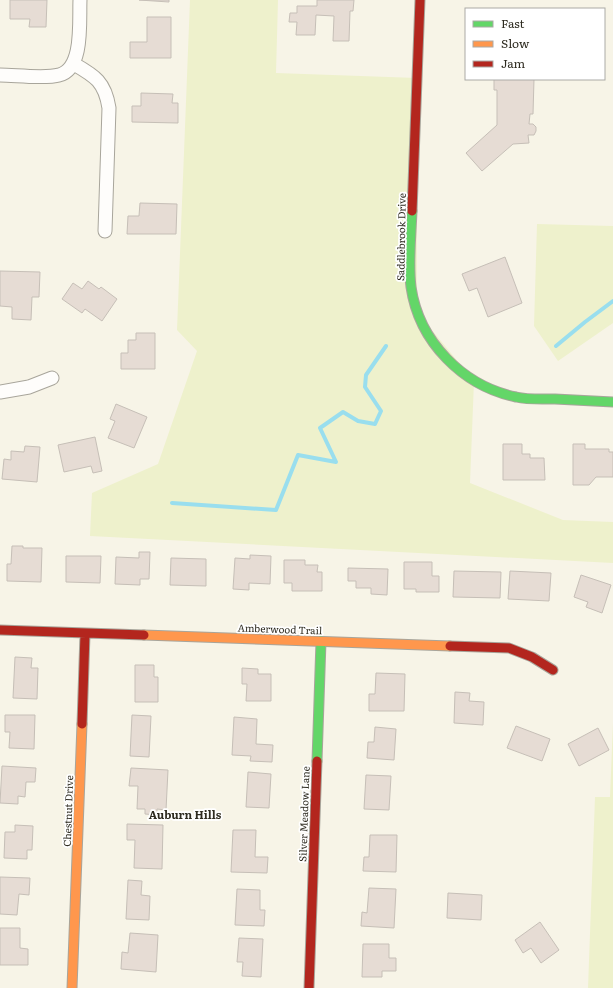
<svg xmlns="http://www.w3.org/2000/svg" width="613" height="988" font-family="Literata,serif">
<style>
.green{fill:#eef1cc}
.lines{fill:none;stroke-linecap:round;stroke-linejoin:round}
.stream{stroke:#99deee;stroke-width:4}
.building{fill:#e6dcd4;stroke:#c6bfb7}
.street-casing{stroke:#a8a59b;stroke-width:15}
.fast-casing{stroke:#a8a59b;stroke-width:11}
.slow-casing{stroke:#a8a59b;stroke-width:11}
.jam-casing{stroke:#a8a59b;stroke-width:11}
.street{stroke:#fefdfb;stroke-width:13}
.fast{stroke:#63d668;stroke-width:9}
.slow{stroke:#ff974d;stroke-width:9}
.jam{stroke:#b3261e;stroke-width:9}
.labels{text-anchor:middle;stroke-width:3.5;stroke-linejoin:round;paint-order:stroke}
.street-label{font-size:10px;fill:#2e2b20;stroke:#fff}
.neighbourhood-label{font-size:11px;font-weight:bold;fill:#2e2b20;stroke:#fff}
</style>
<rect width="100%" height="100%" fill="#f7f4e7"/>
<path class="green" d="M190 0H278L276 73 417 78V312L474 381 470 483 563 520 613 522V563L90 536 92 493 158 464 197 351 177 330Z
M537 224 613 226V323L558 361 534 326Z
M613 723V988H588L595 797H610Z"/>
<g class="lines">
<path class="stream" d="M556 346 585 322 613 301
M172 503 276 510 298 455 336 462 320 428 343 412 358 421 375 424 381 411 365 387 366 375 386 346"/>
</g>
<path class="building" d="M10 0H47L46 27H29L30 19H10Z
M139 0H169V2Z
M317 0H354L353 11H350L349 41H333L334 16 316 15 315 35H296L297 22H289L290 13H297V6H317Z
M147 17H171V58H130V42H147Z
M494 79H534L533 114H530L529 124H533L536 127V131L534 135H528L529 143 513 144 482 171 466 153 497 125V90H494Z
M141 93 173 94 172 103H178V123L132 122V106H141Z
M140 203 177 204 176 234H127L128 216H139Z
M505 257 522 303 488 317 477 288 469 291 462 274Z
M0 271 40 272 39 297H32L31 320 12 319V307L0 306Z
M88 281 99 289 101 287 117 299 102 321 85 309 82 313 62 299 73 283 82 289Z
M136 333H155V369H121V353H128V340H136Z
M116 404 147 417 134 448 108 438 115 421 110 419Z
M95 437 102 471 93 473 91 466 64 472 58 445Z
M503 444H522V454H530V458H544L545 480H503Z
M573 444H585V449H609V452H613V477H596L589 485H573Z
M25 446 40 447 37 482 2 479 4 459 11 460V451L24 452Z
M12 546H23V548H42L41 582 7 581V564H11Z
M139 552H150L149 579H140V585L115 584 116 557 139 558Z
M250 555 271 556 270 584 249 583V590L233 589 235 558 250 559Z
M66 556H101L100 583 66 582Z
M171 558 206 559V586L170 585Z
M284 560H305V565H318L317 572H322V591H292V583H284Z
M404 562H432V576H439V592H416V589H404Z
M348 568 388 569 387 595 371 594V588H356V581H348Z
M454 571 501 572 500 598 453 597Z
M510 571 551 573 549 601 508 599Z
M581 575 611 585 602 613 586 607 588 602 574 597Z
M15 657 32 658 31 668H38L37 699 13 698Z
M135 665H154V677H158V702H135Z
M242 668 258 669V674H271V701H246L247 684H242Z
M376 673 405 674 404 711H369V694H375Z
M455 692 470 693 469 701 484 702 483 725 454 723Z
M5 715H35L34 749 9 748 10 732H5Z
M132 715 151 716 149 757 130 756Z
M234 717 257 719 256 744 273 745 272 762 250 761 251 756 232 755Z
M516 726 550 739 542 761 507 748Z
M375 727 396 729 394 760 367 758 368 742H374Z
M598 728 609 750 579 766 568 744Z
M2 766 36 768 35 782H26L25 797 18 796V804L0 803Z
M131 768 168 770 166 810 157 809V815L145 814V809H137L138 786H129Z
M248 772 271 774 269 808 246 807Z
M366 775 391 776 389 810 364 809Z
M127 824 163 825 162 869 134 868 135 840H127Z
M15 825 33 826 32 850H27V859L4 858 5 832H15Z
M233 830H256L255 857H268L267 873 231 872Z
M370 835H397L396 872 363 871 364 857H369Z
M0 877 30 878 29 895 19 894 17 915 0 914Z
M128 880 142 881 141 895 150 896 149 920 126 919Z
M369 888 396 889 394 928 361 926 362 912 367 913Z
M237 889 260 890V910H265L264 926 235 925Z
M448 893 482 895 481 920 447 918Z
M540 922 559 950 541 963 531 948 523 953 515 940Z
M0 928H20V948L28 949V965H0Z
M130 933 158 935 156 972 121 969 122 952 128 953Z
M239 938 263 939 261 977 242 976 243 962H237Z
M363 944H389V958H396V971H382V977H362Z"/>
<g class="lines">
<g class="street-casing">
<path id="street" d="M74 64C95 76 105 82 109 108L105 231
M0 75C15 75 45 79 59 75 84 69 79 21 80 0
M0 392 29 387 52 378"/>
</g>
<g class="fast-casing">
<path id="fast" d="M412 211C411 236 408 263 411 287 419 342 463 386 516 397 529 400 542 399 555 399 574 400 594 401 613 402
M317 761 321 641"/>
</g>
<g class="slow-casing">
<path id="slow" d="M144 635 450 646
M72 988 82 724"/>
</g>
<g class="jam-casing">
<path id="jam" d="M412 211 420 0
M0 630 144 635
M450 646 509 648 532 657 553 670
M82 724 85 634
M309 988 317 761"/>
</g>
<use href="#street" class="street"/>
<use href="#fast" class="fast"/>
<use href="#slow" class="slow"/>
<use href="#jam" class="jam"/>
</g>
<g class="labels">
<g class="street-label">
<text transform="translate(401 237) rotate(-89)" y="4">Saddlebrook Drive</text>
<text transform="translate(280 629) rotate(2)" y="4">Amberwood Trail</text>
<text transform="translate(68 811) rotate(-88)" y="4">Chestnut Drive</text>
<text transform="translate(304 814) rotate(-88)" y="4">Silver Meadow Lane</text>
</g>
<g class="neighbourhood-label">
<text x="185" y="819">Auburn Hills</text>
</g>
</g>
<rect x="465" y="8" width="140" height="72" fill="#ffffff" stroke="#abaaa6"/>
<rect x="473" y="21" width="20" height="6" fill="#63d668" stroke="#abaaa6"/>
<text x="501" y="28" font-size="12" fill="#2e2b20">Fast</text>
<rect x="473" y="41" width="20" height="6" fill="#ff974d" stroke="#abaaa6"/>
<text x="501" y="48" font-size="12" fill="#2e2b20">Slow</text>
<rect x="473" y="61" width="20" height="6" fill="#b3261e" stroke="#abaaa6"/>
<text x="501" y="68" font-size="12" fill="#2e2b20">Jam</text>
</svg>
